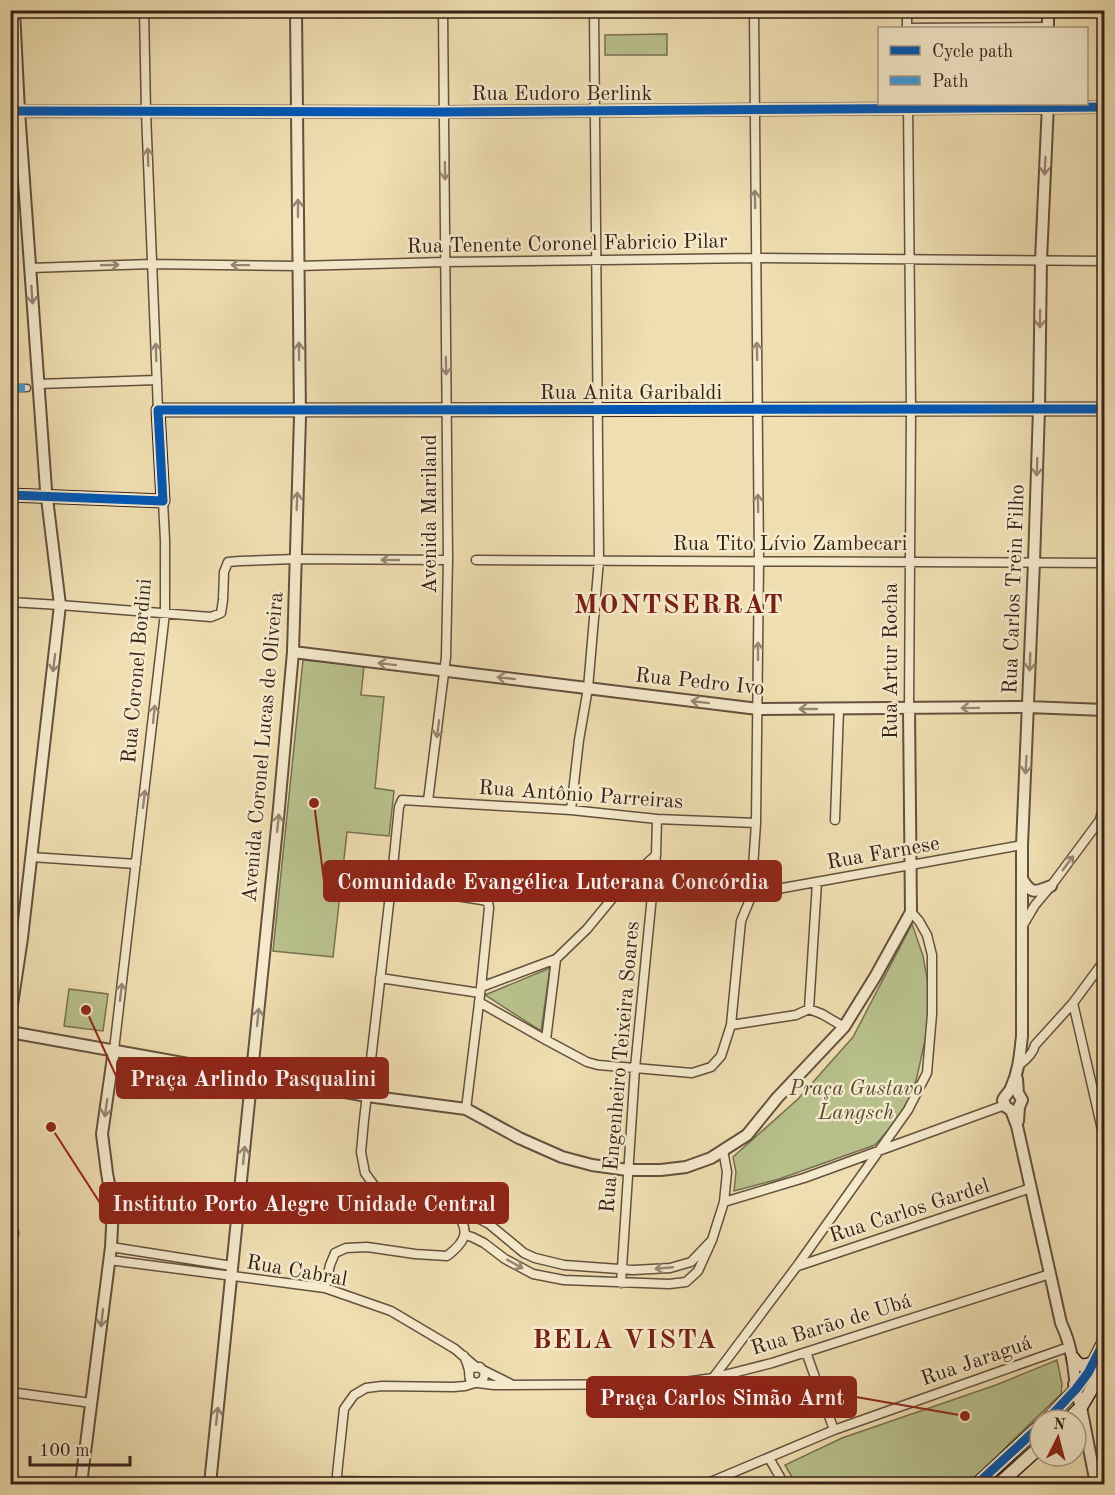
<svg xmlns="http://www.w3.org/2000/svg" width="1115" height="1495" font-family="'Old Standard TT',serif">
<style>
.green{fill:#b8c18c;stroke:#777152;stroke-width:1.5}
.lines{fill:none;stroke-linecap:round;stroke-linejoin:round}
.pedestrian-casing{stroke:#64503e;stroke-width:9}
.minor-casing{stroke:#64503e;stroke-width:11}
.tertiary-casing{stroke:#64503e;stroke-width:14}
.secondary-casing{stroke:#362117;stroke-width:15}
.pedestrian{stroke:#f5eacc;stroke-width:6}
.minor{stroke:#f5eacc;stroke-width:8}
.tertiary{stroke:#f5eacc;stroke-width:10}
.secondary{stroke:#f5eacc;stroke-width:12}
.quiet{stroke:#3e9bdf;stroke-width:8;stroke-dasharray:15 8;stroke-linecap:butt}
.cycleway-casing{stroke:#f5eacc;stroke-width:13}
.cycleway{stroke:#0057b8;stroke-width:9}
.oneway{stroke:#968672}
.labels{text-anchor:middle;stroke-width:5;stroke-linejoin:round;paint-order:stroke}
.street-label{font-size:21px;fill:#362117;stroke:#f5eacc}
.park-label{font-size:21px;font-style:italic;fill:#564934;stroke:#f5eacc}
.district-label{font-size:27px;font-weight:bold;letter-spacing:1.5px;fill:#7a1f14;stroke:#f5eacc}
.leader{fill:none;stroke:#8f2418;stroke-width:2}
.callout-dot{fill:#8f2418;stroke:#f5eacc;stroke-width:2}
.callout{fill:#8f2418;stroke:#8f2418;stroke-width:2}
.callout-label{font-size:22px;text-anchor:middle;font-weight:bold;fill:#fff}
</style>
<rect width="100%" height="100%" fill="#efdeb1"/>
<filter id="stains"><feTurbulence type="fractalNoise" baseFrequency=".00333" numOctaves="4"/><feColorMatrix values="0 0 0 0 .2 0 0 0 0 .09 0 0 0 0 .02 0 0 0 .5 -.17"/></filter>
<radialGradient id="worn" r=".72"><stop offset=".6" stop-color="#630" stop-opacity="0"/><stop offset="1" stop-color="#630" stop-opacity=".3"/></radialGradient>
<path class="green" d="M667 34V55H605V35Z
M303 660 364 666 361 695 384 697 375 788 394 791 389 836 347 832 333 957 273 951Z
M912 924 923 956 928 984 931 1012 917 1077 907 1109 875 1145 779 1179 734 1191 736 1172 733 1157 798 1099 853 1037Z
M550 968 541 1031 485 995Z
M69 989 108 994 103 1031 64 1026Z
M1057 1360 1062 1384 1061 1394 1011 1442 983 1471 966 1484H796L785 1465 842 1438 996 1385Z"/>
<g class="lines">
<g class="pedestrian-casing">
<path id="pedestrian" d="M10 388H27"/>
</g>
<g class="minor-casing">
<path id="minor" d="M144 10 146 112 158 410
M907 10V28
M907 28 1048 27
M908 104 911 409 909 709
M30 268 152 264 298 266 445 262 756 258 1104 261
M38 384 157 380
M476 560 1104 563
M10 602 60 605 211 617 221 613 223 600 224 572 228 562 240 561 295 559 448 560
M428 801 446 657 448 560 443 10
M571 810 579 740 588 688 599 560 594 10
M835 820 839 709
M31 857 136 864
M391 886 482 900 488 902 489 908 481 987 466 1109
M751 897 766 891 1022 845
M1022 927 1035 905 1051 886 1100 820 1104 803
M10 934 22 938
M380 978 480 993
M481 987 556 959 587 929 625 883 656 855
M479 1002 546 1040 587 1062 598 1065 635 1068 692 1073 711 1067 721 1056 731 1025 741 921 751 897 756 823 759 561 754 10
M1073 1003 1104 1138
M809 1009 817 882
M731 1025 796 1015 809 1009 822 1014 844 1027
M546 1040 556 959
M114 1050 165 613V540L163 501
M1019 1065C1026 1060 1033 1054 1035 1045L1073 1003 1104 961
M724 1202 804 1178 1005 1105
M10 1232 14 1233 10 1251
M465 1235 472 1237 484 1243 505 1259 533 1274 564 1280 669 1284 686 1282 698 1271 712 1240 724 1202 727 1172 723 1150
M712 1240 691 1262 670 1268 633 1270 564 1265 535 1258 524 1253 489 1224 472 1215 452 1208 403 1201 379 1192 365 1173 361 1152 364 1120 391 886 399 807 402 800 571 810 657 819 756 823
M111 1247 232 1266
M109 1260 325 1288 391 1311 455 1349 476 1367
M798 1266 1031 1188
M621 1283 635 1068 656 855 657 819
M325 1288 330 1265 335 1253 346 1248 367 1247 415 1254 447 1256C468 1240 471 1229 452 1208
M806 1352 834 1430
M464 1356C466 1360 468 1366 469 1370 470 1378 467 1381 478 1383L483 1380 485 1373 480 1367 472 1368 469 1371
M483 1370 511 1384
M713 1378 797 1266 908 1110 927 1073 932 1014V955L927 935 919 921 911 912
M478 1383 494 1385 670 1384 713 1378 772 1363 1050 1274
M10 1392 91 1403
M769 1458 784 1484
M336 1481 513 1484
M336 1484 344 1409 354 1395 366 1388 382 1386 453 1387 465 1386 475 1383
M699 1484 708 1483 834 1430 1063 1349"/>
</g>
<g class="tertiary-casing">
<path id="tertiary" d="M1048 28V10
M19 111 444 112 1104 107
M293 652 758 709 1028 707 1104 710
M1022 879C1032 895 1035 892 1051 886
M10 1018 22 938 60 605 46 490 19 111 14 10
M10 1032 367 1096 466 1109 519 1138 562 1157 592 1165 628 1170H661L686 1167 711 1158 747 1135 777 1098 844 1027 875 977 911 912 909 709
M1017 1079 1018 1093 1022 1100 1019 1107 1018 1121
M1011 1110 1006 1107 1003 1100C1005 1095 1009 1093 1011 1088 1019 1071 1020 1054 1022 1036V845L1034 562 1039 409 1041 260 1048 104
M1011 1110 1017 1126 1061 1323C1071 1344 1074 1366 1076 1389
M1074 1384 1081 1407 1096 1484
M81 1484 111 1247 113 1207 107 1173 102 1134 114 1050
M210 1484 279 808 293 652 300 417 296 10"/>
</g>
<g class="secondary-casing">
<path id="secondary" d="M10 495 163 501 158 410 1104 409
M1073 1358C1079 1367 1084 1367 1094 1362
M1047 1420 1076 1389 1088 1373 1104 1342
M1068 1420 1081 1407 1104 1368
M977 1484 1040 1426
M999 1484 1040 1447"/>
</g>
<use href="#pedestrian" class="pedestrian"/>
<use href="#minor" class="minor"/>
<use href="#tertiary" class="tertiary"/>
<use href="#secondary" class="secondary"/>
<path class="quiet" d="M10 388H27"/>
<g class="cycleway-casing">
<path id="cycleway" d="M19 111 444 112 1104 107
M10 495 163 501 158 410 1104 409
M1047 1420 1076 1389 1088 1373 1104 1342
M977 1484 1040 1426"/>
</g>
<use href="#cycleway" class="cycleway"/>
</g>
<defs><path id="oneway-shaft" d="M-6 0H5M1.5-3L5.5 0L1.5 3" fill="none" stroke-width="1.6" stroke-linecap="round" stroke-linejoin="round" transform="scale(1.5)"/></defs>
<g class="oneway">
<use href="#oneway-shaft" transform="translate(148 157) rotate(-92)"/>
<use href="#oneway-shaft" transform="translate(1045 166) rotate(93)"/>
<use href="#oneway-shaft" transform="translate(445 171) rotate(89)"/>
<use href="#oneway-shaft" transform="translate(755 199) rotate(-91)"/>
<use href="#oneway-shaft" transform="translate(298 208) rotate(-90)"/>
<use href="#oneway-shaft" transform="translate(110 265) rotate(-2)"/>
<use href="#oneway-shaft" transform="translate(240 265) rotate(-179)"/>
<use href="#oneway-shaft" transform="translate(32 295) rotate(86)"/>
<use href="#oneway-shaft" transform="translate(1040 319) rotate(91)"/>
<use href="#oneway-shaft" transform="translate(299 351) rotate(-91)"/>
<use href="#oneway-shaft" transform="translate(757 351) rotate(-91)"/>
<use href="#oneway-shaft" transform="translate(156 352) rotate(-92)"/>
<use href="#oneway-shaft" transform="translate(446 366) rotate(89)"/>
<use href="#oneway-shaft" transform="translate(1037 467) rotate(92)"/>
<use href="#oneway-shaft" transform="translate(297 501) rotate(-88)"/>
<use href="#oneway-shaft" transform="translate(758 503) rotate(-91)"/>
<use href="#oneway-shaft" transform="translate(390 560) rotate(-180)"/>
<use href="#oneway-shaft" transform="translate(758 651) rotate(-90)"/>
<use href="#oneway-shaft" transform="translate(1030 662) rotate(92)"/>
<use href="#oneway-shaft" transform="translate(54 663) rotate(97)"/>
<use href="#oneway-shaft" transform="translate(387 664) rotate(-173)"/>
<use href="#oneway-shaft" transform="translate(506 678) rotate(-173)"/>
<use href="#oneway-shaft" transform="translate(700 702) rotate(-173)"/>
<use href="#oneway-shaft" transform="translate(970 708) rotate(179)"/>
<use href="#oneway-shaft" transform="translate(808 709) rotate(-180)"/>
<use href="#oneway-shaft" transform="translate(154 714) rotate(-84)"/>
<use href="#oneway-shaft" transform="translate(438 729) rotate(97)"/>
<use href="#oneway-shaft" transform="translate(1026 765) rotate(93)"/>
<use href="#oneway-shaft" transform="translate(144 799) rotate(-83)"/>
<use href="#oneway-shaft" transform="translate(278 823) rotate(-84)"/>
<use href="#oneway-shaft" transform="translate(1068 863) rotate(-53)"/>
<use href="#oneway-shaft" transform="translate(121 992) rotate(-83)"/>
<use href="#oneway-shaft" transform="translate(258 1017) rotate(-84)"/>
<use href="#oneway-shaft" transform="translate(106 1108) rotate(98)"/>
<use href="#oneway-shaft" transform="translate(244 1155) rotate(-84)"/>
<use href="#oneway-shaft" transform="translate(515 1264) rotate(29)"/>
<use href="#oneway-shaft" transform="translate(664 1268) rotate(175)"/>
<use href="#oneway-shaft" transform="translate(102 1318) rotate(97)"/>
<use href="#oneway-shaft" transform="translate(217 1416) rotate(-84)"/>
</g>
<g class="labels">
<g class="street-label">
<text x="562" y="100">Rua Eudoro Berlink</text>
<text transform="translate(567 243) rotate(-1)" y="7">Rua Tenente Coronel Fabricio Pilar</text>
<text x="631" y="399">Rua Anita Garibaldi</text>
<text transform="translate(429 514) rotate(-90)" y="7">Avenida Mariland</text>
<text x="790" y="550">Rua Tito Lívio Zambecari</text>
<text transform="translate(1013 589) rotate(-88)" y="7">Rua Carlos Trein Filho</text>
<text transform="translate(890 661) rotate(-90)" y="7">Rua Artur Rocha</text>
<text transform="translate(136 671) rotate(-85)" y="7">Rua Coronel Bordini</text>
<text transform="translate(700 681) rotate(6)" y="7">Rua Pedro Ivo</text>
<text transform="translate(262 747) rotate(-85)" y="7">Avenida Coronel Lucas de Oliveira</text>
<text transform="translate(581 794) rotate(4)" y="7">Rua Antônio Parreiras</text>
<text transform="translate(883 852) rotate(-10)" y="7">Rua Farnese</text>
<text transform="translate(619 1067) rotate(-85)" y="7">Rua Engenheiro Teixeira Soares</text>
<text transform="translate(909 1210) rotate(-18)" y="7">Rua Carlos Gardel</text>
<text transform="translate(297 1270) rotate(10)" y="7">Rua Cabral</text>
<text transform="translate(831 1324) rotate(-17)" y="7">Rua Barão de Ubá</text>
<text transform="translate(976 1360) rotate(-19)" y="7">Rua Jaraguá</text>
</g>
<g class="park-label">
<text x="856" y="1095">Praça Gustavo<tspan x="856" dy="24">Langsch</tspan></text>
</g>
<g class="district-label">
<text x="679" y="613">MONTSERRAT</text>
<text x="625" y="1348">BELA VISTA</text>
</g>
</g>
<path class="leader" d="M314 803L324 881M86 1010L117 1078M51 1127L100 1203M965 1416L856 1397"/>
<g class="callout-dot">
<circle cx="314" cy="803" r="6"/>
<circle cx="86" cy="1010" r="6"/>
<circle cx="51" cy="1127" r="6"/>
<circle cx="965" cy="1416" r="6"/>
</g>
<g class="callout">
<rect x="324" y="861" width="457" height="40" rx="6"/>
<rect x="117" y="1058" width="271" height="40" rx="6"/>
<rect x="100" y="1183" width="408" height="40" rx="6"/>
<rect x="587" y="1377" width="269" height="40" rx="6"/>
</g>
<g class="callout-label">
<text x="553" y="889">Comunidade Evangélica Luterana Concórdia</text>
<text x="253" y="1086">Praça Arlindo Pasqualini</text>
<text x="304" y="1211">Instituto Porto Alegre Unidade Central</text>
<text x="722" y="1405">Praça Carlos Simão Arnt</text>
</g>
<rect width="1115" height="1495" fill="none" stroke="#efdeb1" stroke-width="36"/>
<rect x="12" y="12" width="1091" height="1471" fill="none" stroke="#362117" stroke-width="3"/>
<rect x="18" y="18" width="1079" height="1459" fill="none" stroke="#362117" stroke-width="1.5"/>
<rect x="878" y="27" width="210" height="78" fill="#f5eacc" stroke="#a99a84" stroke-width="1.5"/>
<rect x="890" y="46" width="30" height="9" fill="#0057b8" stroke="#a99a84" stroke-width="1.5"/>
<text x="932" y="57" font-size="18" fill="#362117">Cycle path</text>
<rect x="890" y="76" width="30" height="9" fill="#3e9bdf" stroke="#a99a84" stroke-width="1.5"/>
<text x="932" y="87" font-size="18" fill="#362117">Path</text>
<g transform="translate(1058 1438) rotate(6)"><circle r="28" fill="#f5eacc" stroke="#a99a84" stroke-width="1.5"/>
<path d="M0-4.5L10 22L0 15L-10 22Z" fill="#8f2418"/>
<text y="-9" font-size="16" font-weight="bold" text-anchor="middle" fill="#362117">N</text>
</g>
<path d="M30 1456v9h100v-9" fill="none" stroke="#362117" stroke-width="3"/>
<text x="39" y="1456" font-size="18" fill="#362117" stroke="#f5eacc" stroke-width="4.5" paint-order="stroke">100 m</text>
<rect width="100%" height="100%" filter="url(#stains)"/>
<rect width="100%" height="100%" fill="url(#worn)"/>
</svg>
